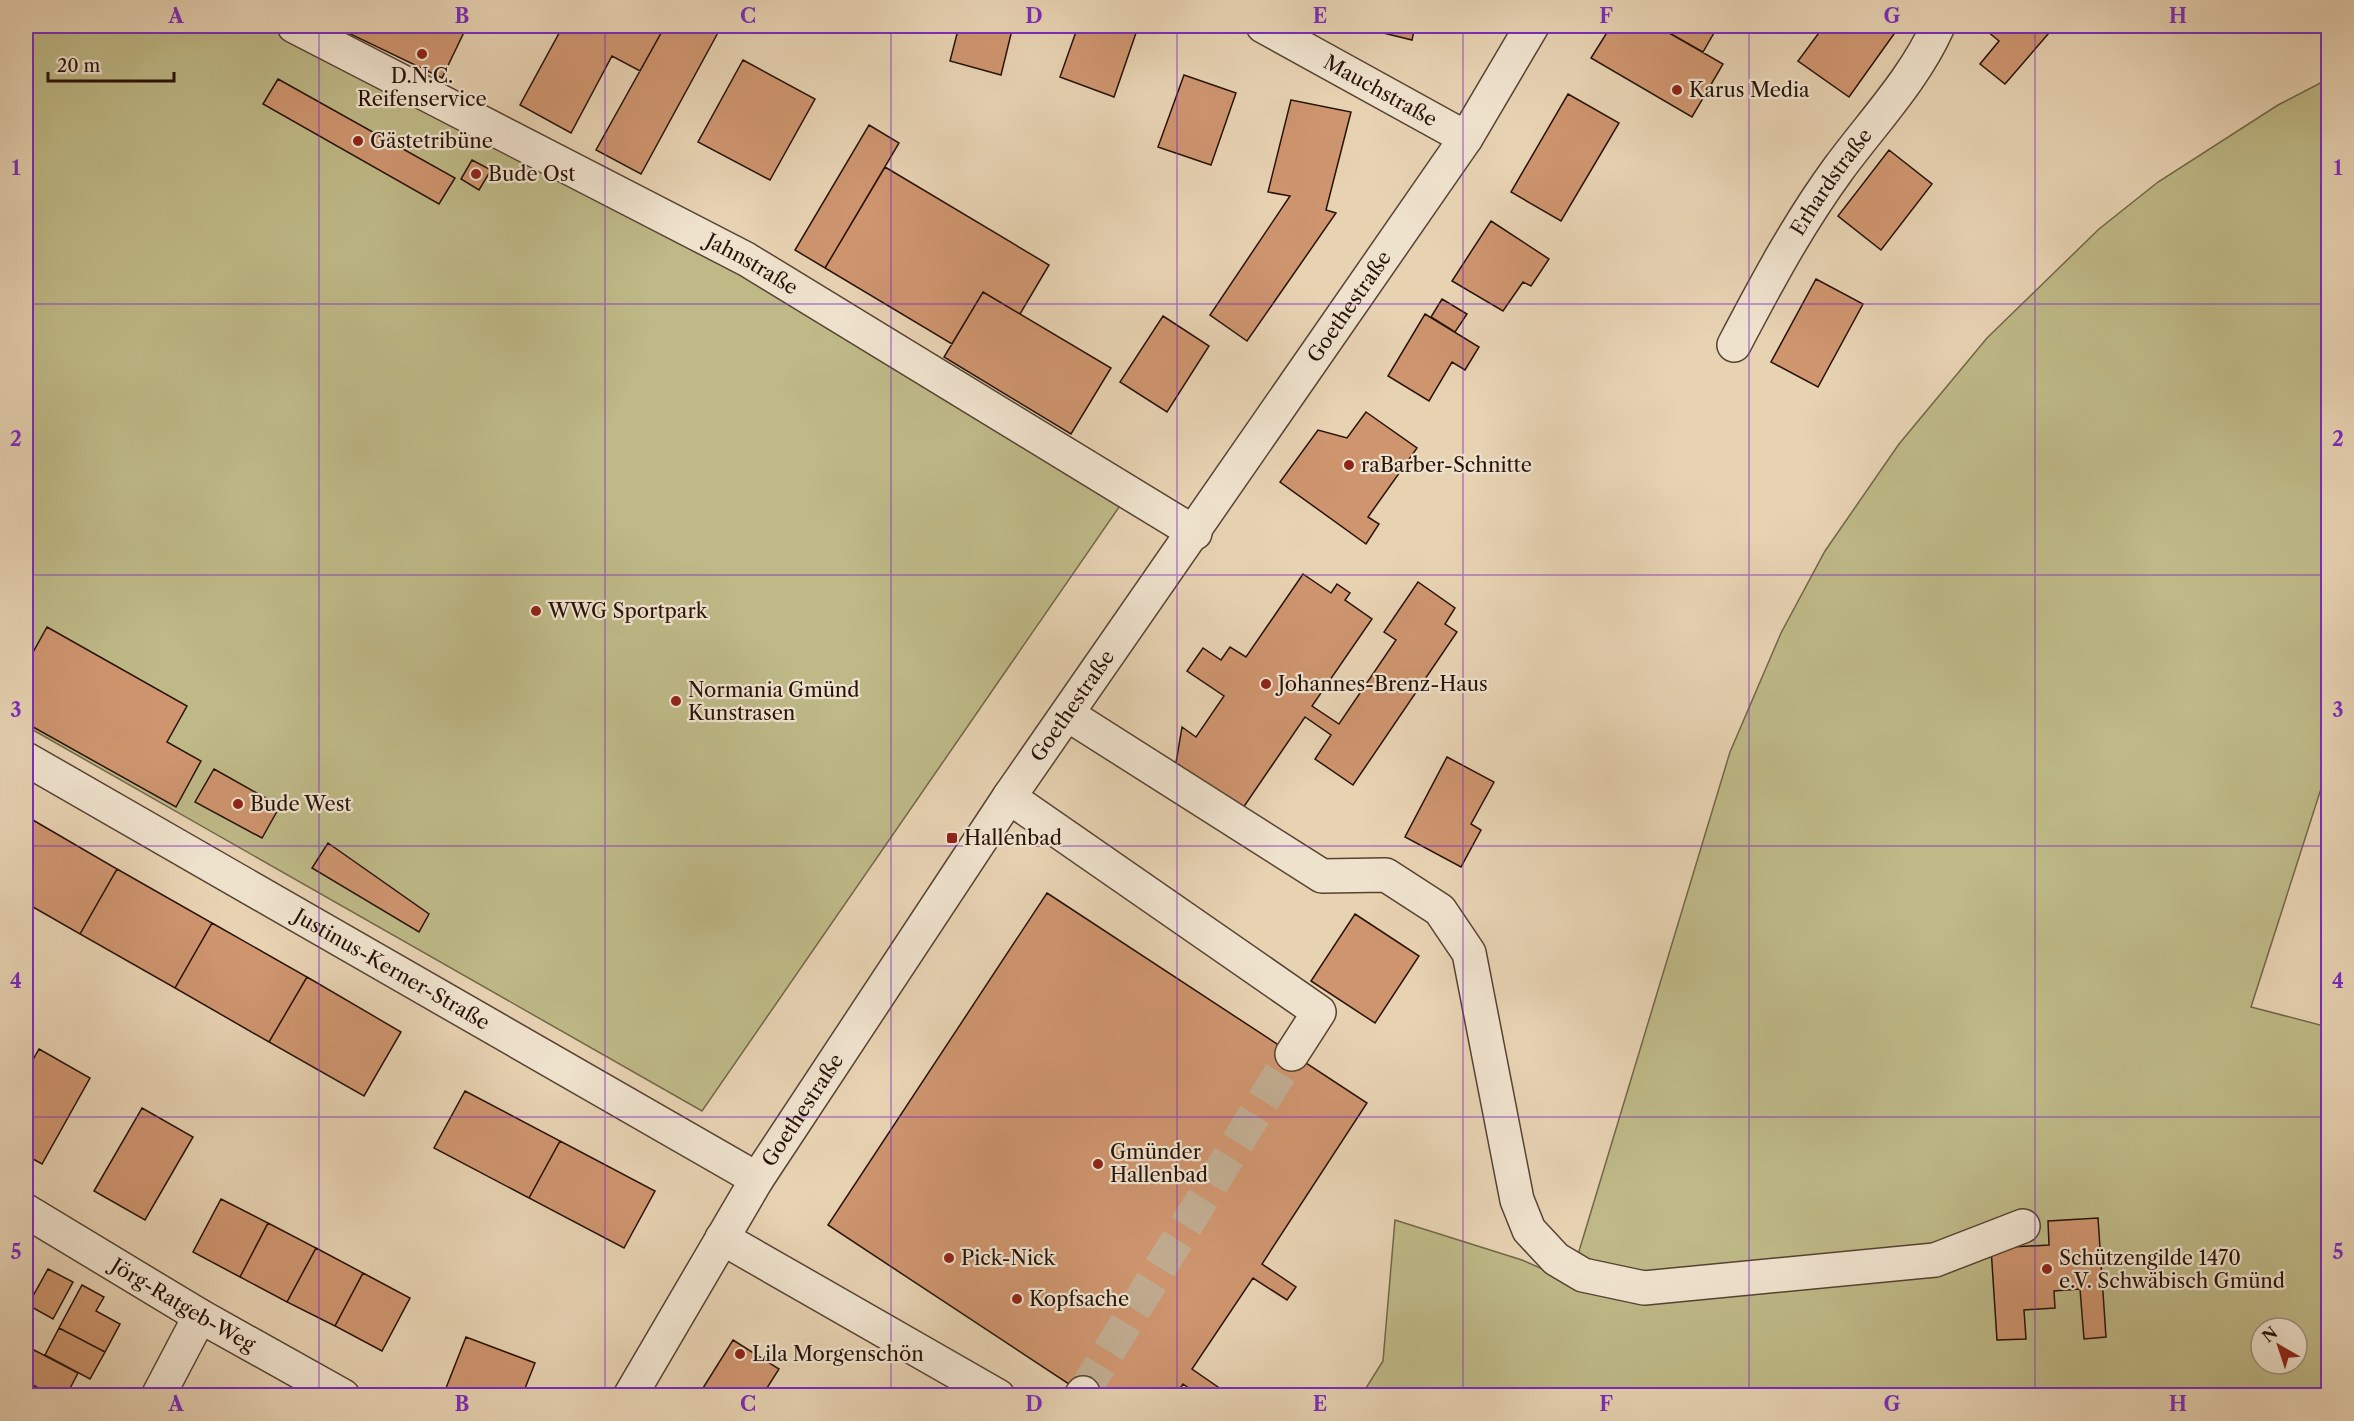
<svg xmlns="http://www.w3.org/2000/svg" width="2354" height="1421" font-family="'Libre Caslon Text',serif">
<style>
.green{fill:#beb987;stroke:#726648;stroke-width:1.5;fill-rule:evenodd}
.building{fill:#ce956f;stroke:#271209;stroke-width:1.5}
.lines{fill:none;stroke-linecap:round;stroke-linejoin:round}
.minor-tunnel{stroke:#c1ac90;stroke-width:33;stroke-dasharray:33 16;stroke-linecap:butt}
.minor-casing{stroke:#574233;stroke-width:36}
.minor{stroke:#efe2cd;stroke-width:33}
.grid{fill:none;stroke:#7b2cbf;stroke-width:1.5;stroke-opacity:0.55}
.poi-dot{fill:#8f2418;stroke:#efe2cd;stroke-width:2}
.labels{text-anchor:middle;stroke-width:4.5;stroke-linejoin:round;paint-order:stroke}
.poi-label{font-size:20px;fill:#271209;stroke:#efe2cd;text-anchor:start}
.street-label{font-size:20px;fill:#271209;stroke:#efe2cd}
.neatline{fill:none;stroke:#7b2cbf;stroke-width:2}
.grid-label{font-size:20px;text-anchor:middle;font-weight:bold;fill:#7b2cbf}
</style>
<rect width="100%" height="100%" fill="#e7d2b2"/>
<filter id="stains"><feTurbulence type="fractalNoise" baseFrequency=".00333" numOctaves="4"/><feColorMatrix values="0 0 0 0 .2 0 0 0 0 .09 0 0 0 0 .02 0 0 0 .5 -.17"/></filter>
<radialGradient id="worn" r=".72"><stop offset=".6" stop-color="#630" stop-opacity="0"/><stop offset="1" stop-color="#630" stop-opacity=".3"/></radialGradient>
<path class="green" d="M26 26H271L739 262 1126 497 702 1111 26 726Z
M2328 79V767L2251 1007 2328 1027V1395L1361 1396 1383 1361 1395 1220 1522 1260 1570 1281 1730 752 1781 633 1825 551 1899 444 1987 338 2099 229 2158 182 2278 105ZM2261 1328H2297V1364H2261Z"/>
<path class="building" d="M344 26H467L442 78 342 30Z
M563 26H665L640 71 612 56 571 133 520 105Z
M665 26H712L720 29 641 174 596 150Z
M959 26H1013L1001 75 950 61Z
M1078 26H1113L1136 33 1114 97 1060 77Z
M1372 26H1415L1412 40 1371 30Z
M1611 26H1657L1723 64 1692 117 1591 58Z
M1657 26H1718L1703 52Z
M1824 26 1899 27 1849 97 1798 61Z
M1981 26H2055L2005 84 1980 64 1999 41Z
M743 60 815 99 770 180 698 142Z
M1184 75 1236 93 1211 165 1158 147Z
M278 79 455 178 439 204 263 104Z
M1568 94 1619 123 1561 221 1511 192Z
M1291 100 1351 112 1326 210 1336 213 1247 341 1210 315 1290 196 1268 192Z
M869 125 899 143 825 268 795 250Z
M1889 150 1932 184 1881 250 1838 216Z
M472 160 491 170 479 190 461 179Z
M885 167 1049 265 1020 314 983 292 952 344 825 268Z
M1491 221 1549 259 1531 286 1523 282 1503 311 1452 281Z
M1816 279 1863 304 1818 387 1771 362Z
M983 292 1111 368 1071 434 944 357Z
M1442 299 1467 314 1455 332 1431 317Z
M1425 314 1479 347 1465 370 1452 362 1429 401 1388 376Z
M1163 316 1209 346 1167 412 1120 382Z
M1366 412 1417 448 1368 517 1379 524 1366 544 1280 482 1318 430 1347 438Z
M1303 574 1331 593 1337 584 1350 593 1345 600 1372 619 1312 706 1339 724 1396 640 1384 632 1418 582 1455 608 1445 624 1457 632 1353 785 1315 759 1331 735 1305 717 1243 808 1176 763 1182 727 1196 737 1224 696 1187 671 1203 648 1221 660 1230 647 1246 657Z
M47 627 187 706 167 742 201 761 176 807 26 723V665Z
M1447 757 1494 782 1471 824 1481 830 1461 867 1405 837Z
M214 769 280 806 262 838 195 802Z
M26 816 117 869 80 934 26 903Z
M328 843 429 914 419 932 312 868Z
M117 869 212 923 175 988 80 934Z
M1047 893 1367 1103 1262 1264 1296 1287 1287 1300 1253 1278 1192 1369 1231 1396H1200L1183 1384 1175 1396H1087L828 1225Z
M1355 914 1419 956 1375 1023 1311 981Z
M212 923 307 977 269 1042 175 988Z
M307 977 401 1032 364 1096 269 1042Z
M39 1049 90 1078 42 1164 26 1155V1072Z
M465 1091 560 1141 529 1198 434 1148Z
M142 1108 193 1137 145 1220 94 1191Z
M560 1141 655 1191 624 1248 529 1198Z
M221 1199 268 1223 240 1277 193 1252Z
M2098 1218 2106 1337 2084 1339 2080 1289 2054 1291 2055 1308 2024 1310 2026 1339 1997 1340 1991 1248 2049 1245 2048 1221Z
M268 1223 316 1248 287 1302 240 1277Z
M316 1248 363 1273 335 1326 287 1302Z
M48 1269 73 1282 53 1319 28 1305Z
M363 1273 410 1298 382 1351 335 1326Z
M82 1285 104 1297 96 1311 120 1324 105 1352 59 1328Z
M59 1328 105 1352 90 1379 45 1355Z
M466 1337 535 1363 522 1396H466L446 1388Z
M733 1340 779 1369 762 1396H698Z
M34 1350 78 1373 66 1396H52L26 1381V1366Z
M26 1381 52 1396H26Z"/>
<g class="lines">
<path class="minor-tunnel" d="M1083 1393 1292 1054"/>
<g class="minor-casing">
<g id="minor">
<path id="s1" d="M294 26 746 259 1195 533"/>
<path id="s2" d="M1263 26 1466 138"/>
<path id="s3" d="M1734 345C1766 284 1798 224 1839 168 1873 122 1915 78 1938 26"/>
<path d="M1067 714 1322 876 1386 875 1440 910 1469 953 1517 1200 1529 1230 1556 1259 1583 1275 1644 1288 1935 1260 2023 1226"/>
<path id="s4" d="M26 759 757 1179"/>
<path d="M1009 797 1319 1012 1292 1054"/>
<path id="s5" d="M26 1211 200 1316 343 1396"/>
<path d="M722 1238 998 1396"/>
<path d="M158 1396 200 1316"/>
<path id="s6" d="M630 1396 757 1179 1009 797 1466 138 1532 26"/>
<path d="M1081 1396 1083 1393"/>
</g>
</g>
<use href="#minor" class="minor"/>
</g>
<path class="grid" d="M319 26V1396M605 26V1396M891 26V1396M1177 26V1396M1463 26V1396M1749 26V1396M2035 26V1396M26 304H2328M26 575H2328M26 846H2328M26 1117H2328"/>
<g class="poi-dot">
<circle cx="422" cy="54" r="6"/>
<circle cx="1677" cy="90" r="6"/>
<circle cx="358" cy="141" r="6"/>
<circle cx="476" cy="174" r="6"/>
<circle cx="1349" cy="465" r="6"/>
<circle cx="536" cy="611" r="6"/>
<circle cx="1266" cy="684" r="6"/>
<circle cx="676" cy="701" r="6"/>
<circle cx="238" cy="804" r="6"/>
<rect x="946" y="832" width="12" height="12" rx="3"/>
<circle cx="1098" cy="1164" r="6"/>
<circle cx="949" cy="1258" r="6"/>
<circle cx="2047" cy="1269" r="6"/>
<circle cx="1017" cy="1299" r="6"/>
<circle cx="740" cy="1354" r="6"/>
</g>
<g class="labels">
<g class="poi-label">
<text x="422" y="83" text-anchor="middle">D.N.C.<tspan x="422" dy="23">Reifenservice</tspan></text>
<text x="1689" y="97">Karus Media</text>
<text x="370" y="148">Gästetribüne</text>
<text x="488" y="181">Bude Ost</text>
<text x="1361" y="472">raBarber-Schnitte</text>
<text x="548" y="618">WWG Sportpark</text>
<text x="1278" y="691">Johannes-Brenz-Haus</text>
<text x="688" y="697">Normania Gmünd<tspan x="688" dy="23">Kunstrasen</tspan></text>
<text x="250" y="811">Bude West</text>
<text x="964" y="845">Hallenbad</text>
<text x="1110" y="1159">Gmünder<tspan x="1110" dy="23">Hallenbad</tspan></text>
<text x="961" y="1265">Pick-Nick</text>
<text x="2059" y="1265">Schützengilde 1470<tspan x="2059" dy="23">e.V. Schwäbisch Gmünd</tspan></text>
<text x="1029" y="1306">Kopfsache</text>
<text x="752" y="1361">Lila Morgenschön</text>
</g>
<g class="street-label">
<text dy="7" stroke="none"><textPath href="#s2" startOffset="134">Mauchstraße</textPath></text>
<text dy="7" stroke="none"><textPath href="#s3" startOffset="190">Erhardstraße</textPath></text>
<text dy="7" stroke="none"><textPath href="#s1" startOffset="516">Jahnstraße</textPath></text>
<text dy="7" stroke="none"><textPath href="#s6" startOffset="1306">Goethestraße</textPath></text>
<text dy="7" stroke="none"><textPath href="#s6" startOffset="820">Goethestraße</textPath></text>
<text dy="7" stroke="none"><textPath href="#s4" startOffset="422">Justinus-Kerner-Straße</textPath></text>
<text dy="7" stroke="none"><textPath href="#s6" startOffset="334">Goethestraße</textPath></text>
<text dy="7" stroke="none"><textPath href="#s5" startOffset="183">Jörg-Ratgeb-Weg</textPath></text>
</g>
</g>
<rect width="2354" height="1421" fill="none" stroke="#e7d2b2" stroke-width="66"/>
<g transform="translate(2279 1346) rotate(321)"><circle r="28" fill="#efe2cd" stroke="#9f8f7f" stroke-width="1.5"/>
<path d="M0-4.5L10 22L0 15L-10 22Z" fill="#8f2418"/>
<text y="-9" font-size="16" font-weight="bold" text-anchor="middle" fill="#271209">N</text>
</g>
<path d="M48 72v9h126v-9" fill="none" stroke="#271209" stroke-width="3"/>
<text x="57" y="72" font-size="18" fill="#271209" stroke="#efe2cd" stroke-width="4.5" paint-order="stroke">20 m</text>
<rect x="33" y="33" width="2288" height="1355" class="neatline"/>
<g class="grid-label">
<text x="176" y="23">A</text>
<text x="462" y="23">B</text>
<text x="748" y="23">C</text>
<text x="1034" y="23">D</text>
<text x="1320" y="23">E</text>
<text x="1606" y="23">F</text>
<text x="1892" y="23">G</text>
<text x="2178" y="23">H</text>
<text x="16" y="175">1</text>
<text x="2338" y="175">1</text>
<text x="16" y="446">2</text>
<text x="2338" y="446">2</text>
<text x="16" y="717">3</text>
<text x="2338" y="717">3</text>
<text x="16" y="988">4</text>
<text x="2338" y="988">4</text>
<text x="16" y="1259">5</text>
<text x="2338" y="1259">5</text>
<text x="176" y="1411">A</text>
<text x="462" y="1411">B</text>
<text x="748" y="1411">C</text>
<text x="1034" y="1411">D</text>
<text x="1320" y="1411">E</text>
<text x="1606" y="1411">F</text>
<text x="1892" y="1411">G</text>
<text x="2178" y="1411">H</text>
</g>
<rect width="100%" height="100%" filter="url(#stains)"/>
<rect width="100%" height="100%" fill="url(#worn)"/>
</svg>
